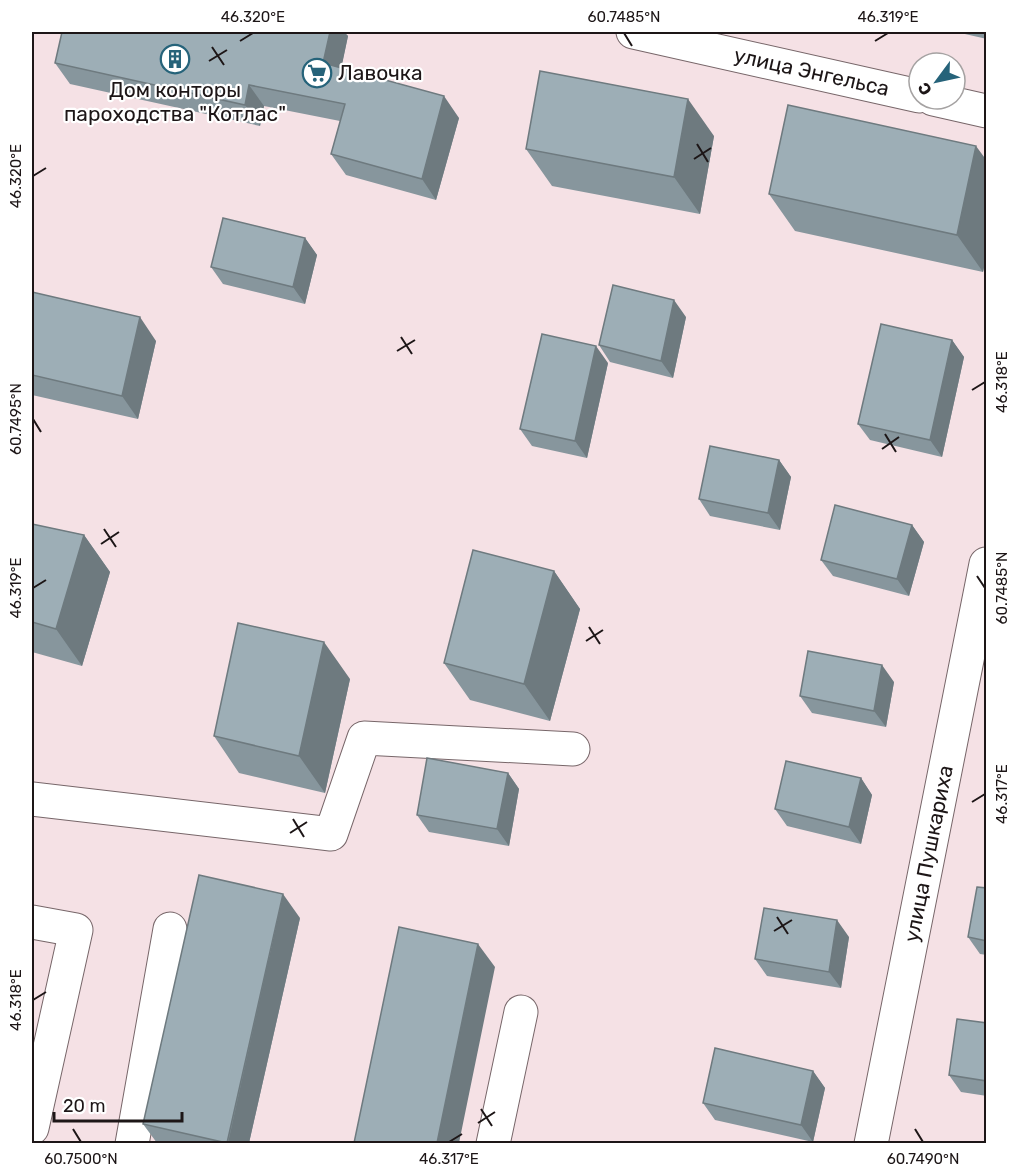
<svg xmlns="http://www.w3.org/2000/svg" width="1018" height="1175" font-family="Rubik,sans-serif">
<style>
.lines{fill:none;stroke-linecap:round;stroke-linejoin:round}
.minor-casing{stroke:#776669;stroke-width:35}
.minor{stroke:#fff;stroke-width:33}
.wall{fill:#87969d}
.shaded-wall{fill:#6e7a7f}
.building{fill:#9daeb6;stroke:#6e7a7f;stroke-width:1.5}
.ticks{fill:none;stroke:#1d1617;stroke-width:2}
.labels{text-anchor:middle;stroke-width:4.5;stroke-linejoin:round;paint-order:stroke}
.street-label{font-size:21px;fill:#1d1617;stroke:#fff}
.poi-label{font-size:21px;fill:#1d1617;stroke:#fff;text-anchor:start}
.neatline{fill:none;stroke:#1d1617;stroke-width:2}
.ticks-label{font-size:15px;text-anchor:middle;fill:#1d1617}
</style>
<rect width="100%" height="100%" fill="#f5e1e5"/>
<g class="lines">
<g class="minor-casing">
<g id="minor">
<path id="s1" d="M633 32 919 96"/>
<path d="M933 99 986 111"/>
<path d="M32 799 331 834 364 738 573 749"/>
<path d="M32 922 76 930 32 1128"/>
<path d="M132 1144 170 929"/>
<path d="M493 1144 521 1012"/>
<path id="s2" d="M871 1144 986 564"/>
</g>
</g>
<use href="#minor" class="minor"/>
</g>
<path class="wall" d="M62 32H344L348 36 341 68 459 118 436 200 346 175 331 154 340 121 264 106 260 126 70 84 55 63Z
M956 32H987V39Z
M714 136 700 214 552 186 526 149Z
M987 161V254L983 272 795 231 769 194Z
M305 238 317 255 305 304 223 284 211 267Z
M32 292 156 341 138 419 32 395Z
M686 317 673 378 610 362 599 345Z
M952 340 964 357 942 457 870 440 858 424Z
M608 363 587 458 532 446 520 429Z
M779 460 791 477 780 530 710 516 699 499Z
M32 524 84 535 110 572 82 666 32 652Z
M912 525 924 542 909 596 833 576 821 560Z
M554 571 580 609 550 721 470 700 444 663Z
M350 679 325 793 239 773 214 736Z
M894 682 886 727 812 713 800 696Z
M508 773 519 789 509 846 429 832 417 815Z
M861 778 872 795 861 844 787 826 775 809Z
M987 888V955L980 954 968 937Z
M300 918 249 1143H157L143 1124Z
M849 937 841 988 767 976 755 959Z
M987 1023V1096L961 1092 949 1075Z
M813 1071 825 1088 813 1142 715 1120 703 1103Z"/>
<path class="shaded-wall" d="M330 32H344L348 36 338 84 323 63Z
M982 32H987V38Z
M249 85 264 106 260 126 245 105Z
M444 96 459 118 436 200 422 179Z
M688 99 714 136 700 214 674 177Z
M976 146 987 161V254L983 272 957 235Z
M305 238 317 255 305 304 293 287Z
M674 300 686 317 673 378 661 361Z
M140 317 156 341 138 419 122 396Z
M952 340 964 357 942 457 930 440Z
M596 346 608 363 587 458 575 441Z
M779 460 791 477 780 530 768 513Z
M912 525 924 542 909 596 897 579Z
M84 535 110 572 82 666 56 629Z
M554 571 580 609 550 721 524 684Z
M324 642 350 679 325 793 299 756Z
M882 665 894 682 886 727 874 711Z
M508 773 519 789 509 846 497 829Z
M861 778 872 795 861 844 849 827Z
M283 894 300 918 249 1143H228Z
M837 920 849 937 841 988 829 972Z
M478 944 495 967 459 1143H437Z
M813 1071 825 1088 813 1142 801 1125Z"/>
<path class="building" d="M62 32H330L323 63 444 96 422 179 331 154 345 104 249 85 245 105 55 63Z
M540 71 688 99 674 177 526 149Z
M788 105 976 146 957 235 769 194Z
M223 218 305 238 293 287 211 267Z
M613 285 674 300 661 361 599 345Z
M32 292 140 317 122 396 32 375Z
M881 324 952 340 930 440 858 424Z
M542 334 596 346 575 441 520 429Z
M710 446 779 460 768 513 699 499Z
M835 505 912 525 897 579 821 560Z
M32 524 84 535 56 629 32 622Z
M473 550 554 571 524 684 444 663Z
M238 623 324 642 299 756 214 736Z
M808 651 882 665 874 711 800 696Z
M427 758 508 773 497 829 417 815Z
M786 761 861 778 849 827 775 809Z
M199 875 283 894 227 1143 143 1124Z
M977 887 987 888V941L968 937Z
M764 908 837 920 829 972 755 959Z
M399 927 478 944 437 1143H354Z
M957 1019 987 1023V1081L949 1075Z
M715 1048 813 1071 801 1125 703 1103Z"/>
<path class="ticks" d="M624 33 632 46M240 41 253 33M875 41 888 33M212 47 224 65M209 61 227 50M697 144 708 162M694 159 711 148M33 176 46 168M401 337 412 354M397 351 415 340M972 390 985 382M33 419 41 432M885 434 896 452M882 449 899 437M104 529 116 547M101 544 119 532M977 576 985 588M33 588 46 580M589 627 600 644M586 641 603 630M972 802 985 794M293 819 304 837M290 833 307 822M777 917 788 934M774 931 792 920M33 1000 46 992M481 1109 492 1126M478 1123 495 1112M73 1129 81 1142M915 1129 923 1142M449 1142 462 1134"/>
<defs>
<g id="building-ring" transform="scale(1.5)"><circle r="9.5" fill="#fff" stroke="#26637a" stroke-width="1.5"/><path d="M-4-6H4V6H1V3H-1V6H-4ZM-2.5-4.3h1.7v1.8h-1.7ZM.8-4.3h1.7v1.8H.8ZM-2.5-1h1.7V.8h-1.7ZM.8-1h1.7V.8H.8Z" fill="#26637a"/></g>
<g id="supermarket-ring" transform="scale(1.5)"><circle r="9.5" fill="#fff" stroke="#26637a" stroke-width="1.5"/><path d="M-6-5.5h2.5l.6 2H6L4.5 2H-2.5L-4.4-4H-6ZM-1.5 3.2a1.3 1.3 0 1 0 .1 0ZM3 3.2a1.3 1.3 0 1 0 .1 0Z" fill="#26637a"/></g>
</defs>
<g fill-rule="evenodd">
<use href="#building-ring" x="175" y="59"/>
<use href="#supermarket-ring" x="317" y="73"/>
</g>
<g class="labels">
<g class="street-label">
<text dy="7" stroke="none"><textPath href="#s1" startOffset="183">улица Энгельса</textPath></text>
<text dy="7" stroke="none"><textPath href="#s2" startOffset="296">улица Пушкариха</textPath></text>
</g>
<g class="poi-label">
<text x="338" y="80">Лавочка</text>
<text x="175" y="97" text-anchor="middle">Дом конторы<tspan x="175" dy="24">пароходства "Котлас"</tspan></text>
</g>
</g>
<rect width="1018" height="1175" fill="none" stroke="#ffffff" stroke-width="66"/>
<g transform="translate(937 81) rotate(237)"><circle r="28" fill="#ffffff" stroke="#a5a2a2" stroke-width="1.5"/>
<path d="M0-4.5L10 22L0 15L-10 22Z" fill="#26637a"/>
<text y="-9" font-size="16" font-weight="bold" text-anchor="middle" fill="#1d1617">С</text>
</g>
<path d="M54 1112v9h128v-9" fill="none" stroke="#1d1617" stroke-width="3"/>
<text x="63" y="1112" font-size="18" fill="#1d1617" stroke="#ffffff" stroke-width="4.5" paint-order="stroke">20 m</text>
<rect x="33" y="33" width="952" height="1109" class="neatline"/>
<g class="ticks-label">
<text x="253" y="22">46.320°E</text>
<text x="624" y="22">60.7485°N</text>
<text x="888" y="22">46.319°E</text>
<text transform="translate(16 176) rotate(-90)" y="5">46.320°E</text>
<text transform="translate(1002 382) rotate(-90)" y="5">46.318°E</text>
<text transform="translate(16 419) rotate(-90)" y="5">60.7495°N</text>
<text transform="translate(16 588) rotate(-90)" y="5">46.319°E</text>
<text transform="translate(1002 588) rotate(-90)" y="5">60.7485°N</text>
<text transform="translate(1002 794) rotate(-90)" y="5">46.317°E</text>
<text transform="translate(16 1000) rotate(-90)" y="5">46.318°E</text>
<text x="81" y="1164">60.7500°N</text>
<text x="449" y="1164">46.317°E</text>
<text x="923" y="1164">60.7490°N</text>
</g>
</svg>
